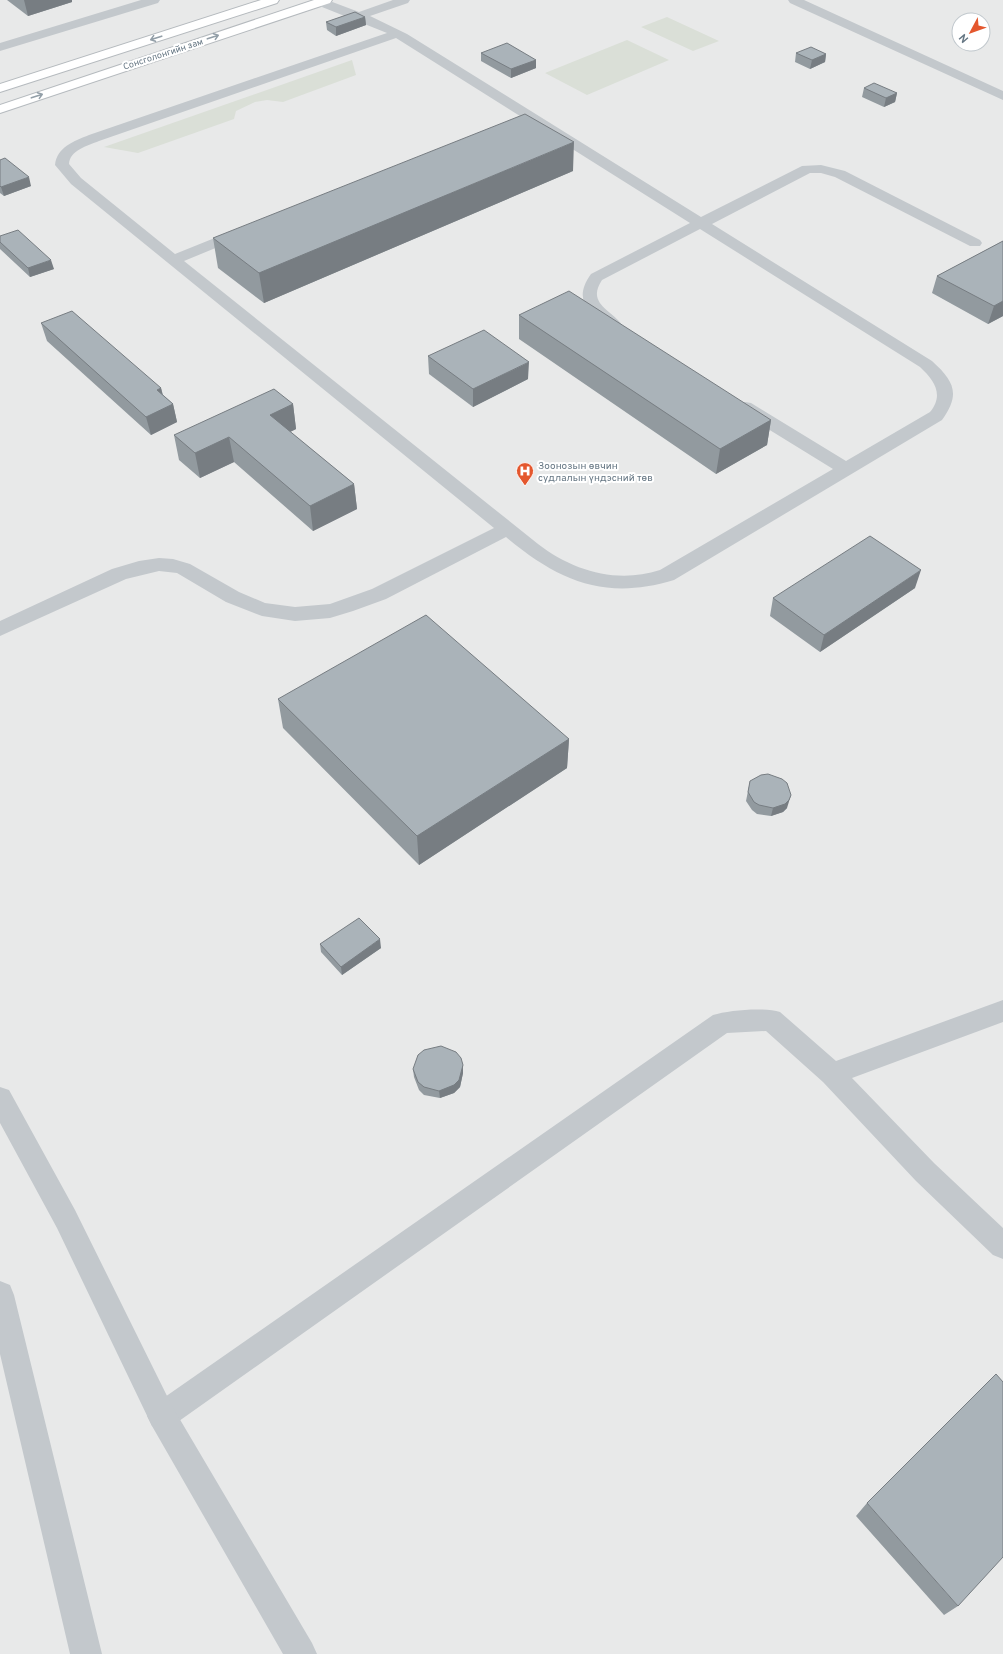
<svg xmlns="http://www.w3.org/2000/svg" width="1003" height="1654" font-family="Overpass,sans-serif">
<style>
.built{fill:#e8e9e9;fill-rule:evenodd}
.green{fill:#dadfd7}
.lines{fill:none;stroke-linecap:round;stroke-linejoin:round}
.primary-casing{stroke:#b5babe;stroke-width:2}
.service{fill:#c3c8cc;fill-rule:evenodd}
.minor{fill:#c3c8cc;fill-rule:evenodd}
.primary{fill:#fff;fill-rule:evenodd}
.wall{fill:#929a9f}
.shaded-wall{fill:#777d82}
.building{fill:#aab3b9;stroke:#777d82}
.oneway{stroke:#939fa8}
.labels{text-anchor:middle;stroke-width:4;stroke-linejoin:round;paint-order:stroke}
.far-street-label{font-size:9px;fill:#657683;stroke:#fff}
.poi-label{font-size:10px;fill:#657683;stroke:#fff;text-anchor:start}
</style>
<rect width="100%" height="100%" fill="#fafaf8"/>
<path class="built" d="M0 0H1003V1654H0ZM959 20H983V44H959Z"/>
<path class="green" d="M667 17 719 41 693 51 641 27Z
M627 40 669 60 587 95 545 73Z
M352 60 356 75 283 102 267 100 255 102 236 111 234 119 138 153 104 147Z"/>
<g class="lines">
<g class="primary-casing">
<path id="primary" d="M261 0H279L277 3 0 92V84Z
M314 0H332L330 3 0 113V105Z"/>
</g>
<path class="service" d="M316 0H327L359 12 393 0H410L408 3 370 16 407 34 701 217 802 166 821 165 845 171 980 240 982 243 980 246H970L835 177 821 173H810L712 224 932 361C954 381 961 394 942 420L674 580C605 601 559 581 506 537L386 599 353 611 330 618 295 621 262 616 226 602 177 573 159 571 126 579 0 636V621L112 569 139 561 159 558 173 559 190 564 239 592 265 603 295 607 330 604 372 589 494 528 71 184 55 165C57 147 74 141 89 135L387 33 317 5 315 2ZM396 38 690 223 591 274C573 299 587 313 608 328H620L622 325C612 310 586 304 602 280L700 229 920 367C935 381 944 395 930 412L846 461 751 403 745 402 739 403 737 407 739 411 833 469 660 570C617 584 573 571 538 544L184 261 247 235 249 232 247 229H237L175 254 81 178 69 164C70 150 87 146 99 141Z
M788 0H804L1003 91V100L790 3Z
M1003 1000V1022L852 1078 934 1163 1003 1228V1259L993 1255 916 1181 823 1082 766 1031 727 1033 172 1426 162 1431 152 1426 147 1416 152 1406 713 1015C729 1010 764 1007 780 1012L836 1061Z"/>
<path class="minor" d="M141 0H160L158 3 0 51V43Z
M0 1087 9 1090 75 1210 172 1406 312 1643 317 1654H283L152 1426 57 1228 0 1123Z
M0 1281 10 1285 14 1295 102 1654H70L0 1354Z"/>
<use href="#primary" class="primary"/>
</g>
<path class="wall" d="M7 0H72V2L28 16Z
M365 17 366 25 336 36 327 30 326 22Z
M481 53 536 60V68L511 78 481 61Z
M796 53 826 54 825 62 810 69 795 62Z
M864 88 897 93 895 102 884 107 862 97Z
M0 160 31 186 4 196 0 193Z
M573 171 264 303 218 268 213 238Z
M0 236 54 269 30 277 0 249Z
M1003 241V316L988 324 932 293 937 276Z
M519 315 771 420 767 445 716 474 519 339Z
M41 323 161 388 163 395 173 404 177 422 151 435 47 341Z
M428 356 528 379 473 407 429 374Z
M293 404 296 429 290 432 354 484 357 509 313 531 234 462 200 478 179 460 174 435Z
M915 588 820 652 770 616 773 598Z
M278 699 569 739 567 768 419 865 283 728Z
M750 781 787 808 783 812 771 816 757 814 752 810 746 801Z
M320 944 381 948 342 975 321 952Z
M463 1065V1073L460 1087 454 1093 440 1098 424 1095 419 1090 414 1077 413 1069Z
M867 1503 958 1606 944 1615 856 1516Z"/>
<path class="shaded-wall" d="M24 0H72V2L28 16Z
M365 17 366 25 336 36V27Z
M826 54 825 62 810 69 812 60Z
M536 60V68L511 78V69Z
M897 93 895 102 884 107 886 98Z
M574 142 573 171 264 303 259 273Z
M29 177 31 186 4 196 1 187Z
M51 260 54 269 30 277 28 268Z
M1003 301V316L988 324 994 306Z
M529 362 528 379 473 407V389Z
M161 388 165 406 157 390Z
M173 404 177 422 151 435 146 417Z
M293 404 296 429 274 440 270 415Z
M771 420 767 445 716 474 720 449Z
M229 437 234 462 200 478 195 453Z
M354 484 357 509 313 531 310 506Z
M921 570 915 588 820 652 824 635Z
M569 739 567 768 419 865 417 836Z
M791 795 787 808 783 812 771 816 773 808Z
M380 939 381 948 342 975 341 967Z
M463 1065V1073L460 1087 454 1093 440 1098 439 1091Z"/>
<path class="building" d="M355 12 365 17 336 27 326 22Z
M507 43 536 60 511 69 481 53Z
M811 47 826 54 812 60 796 53Z
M874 83 897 93 886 98 864 88Z
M525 114 574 142 259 273 213 238Z
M5 158 29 177 1 187 0 186V160Z
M18 230 51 260 28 268 0 242V236Z
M1003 241V301L994 306 937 276Z
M569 291 771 420 720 449 519 315Z
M72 311 161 388 157 390 173 404 146 417 41 323Z
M484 330 529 362 473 389 428 356Z
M274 389 293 404 270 415 354 484 310 506 229 437 195 453 174 435Z
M870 536 921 570 824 635 773 598Z
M426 615 569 739 417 836 278 699Z
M768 774 782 779 787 783 791 795 789 800 785 804 773 808 759 805 754 802 748 792 750 781 761 775Z
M359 918 380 939 341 967 320 944Z
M441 1046 456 1052 461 1058 463 1065 459 1080 454 1085 439 1091 424 1087 418 1082 413 1069 418 1055 424 1050Z
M996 1374 1003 1382V1557L958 1606 867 1503Z"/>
<defs><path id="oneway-shaft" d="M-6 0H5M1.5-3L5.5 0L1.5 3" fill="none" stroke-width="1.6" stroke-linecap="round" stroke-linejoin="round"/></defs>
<g class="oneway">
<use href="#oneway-shaft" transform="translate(213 37) rotate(-18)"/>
<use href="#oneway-shaft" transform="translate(156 38) rotate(162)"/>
<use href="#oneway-shaft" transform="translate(37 96) rotate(-18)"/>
</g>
<defs>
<g id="hospital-pin" transform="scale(0.9)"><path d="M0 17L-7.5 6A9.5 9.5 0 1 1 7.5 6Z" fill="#e4572e" stroke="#fff"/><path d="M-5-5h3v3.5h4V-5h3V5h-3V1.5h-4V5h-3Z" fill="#fff"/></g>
</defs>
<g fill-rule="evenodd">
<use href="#hospital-pin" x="525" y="471"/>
</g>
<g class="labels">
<g class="far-street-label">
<text transform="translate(163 54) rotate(-18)" y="3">Сонсголонгийн зам</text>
</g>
<g class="poi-label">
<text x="538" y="469">Зоонозын өвчин<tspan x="538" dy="12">судлалын үндэсний төв</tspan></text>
</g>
</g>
<g transform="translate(971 32) rotate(229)"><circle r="19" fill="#ffffff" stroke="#c1c8cd"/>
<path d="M0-3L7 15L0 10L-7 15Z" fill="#e4572e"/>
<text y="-6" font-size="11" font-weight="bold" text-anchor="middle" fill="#657683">N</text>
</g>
</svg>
